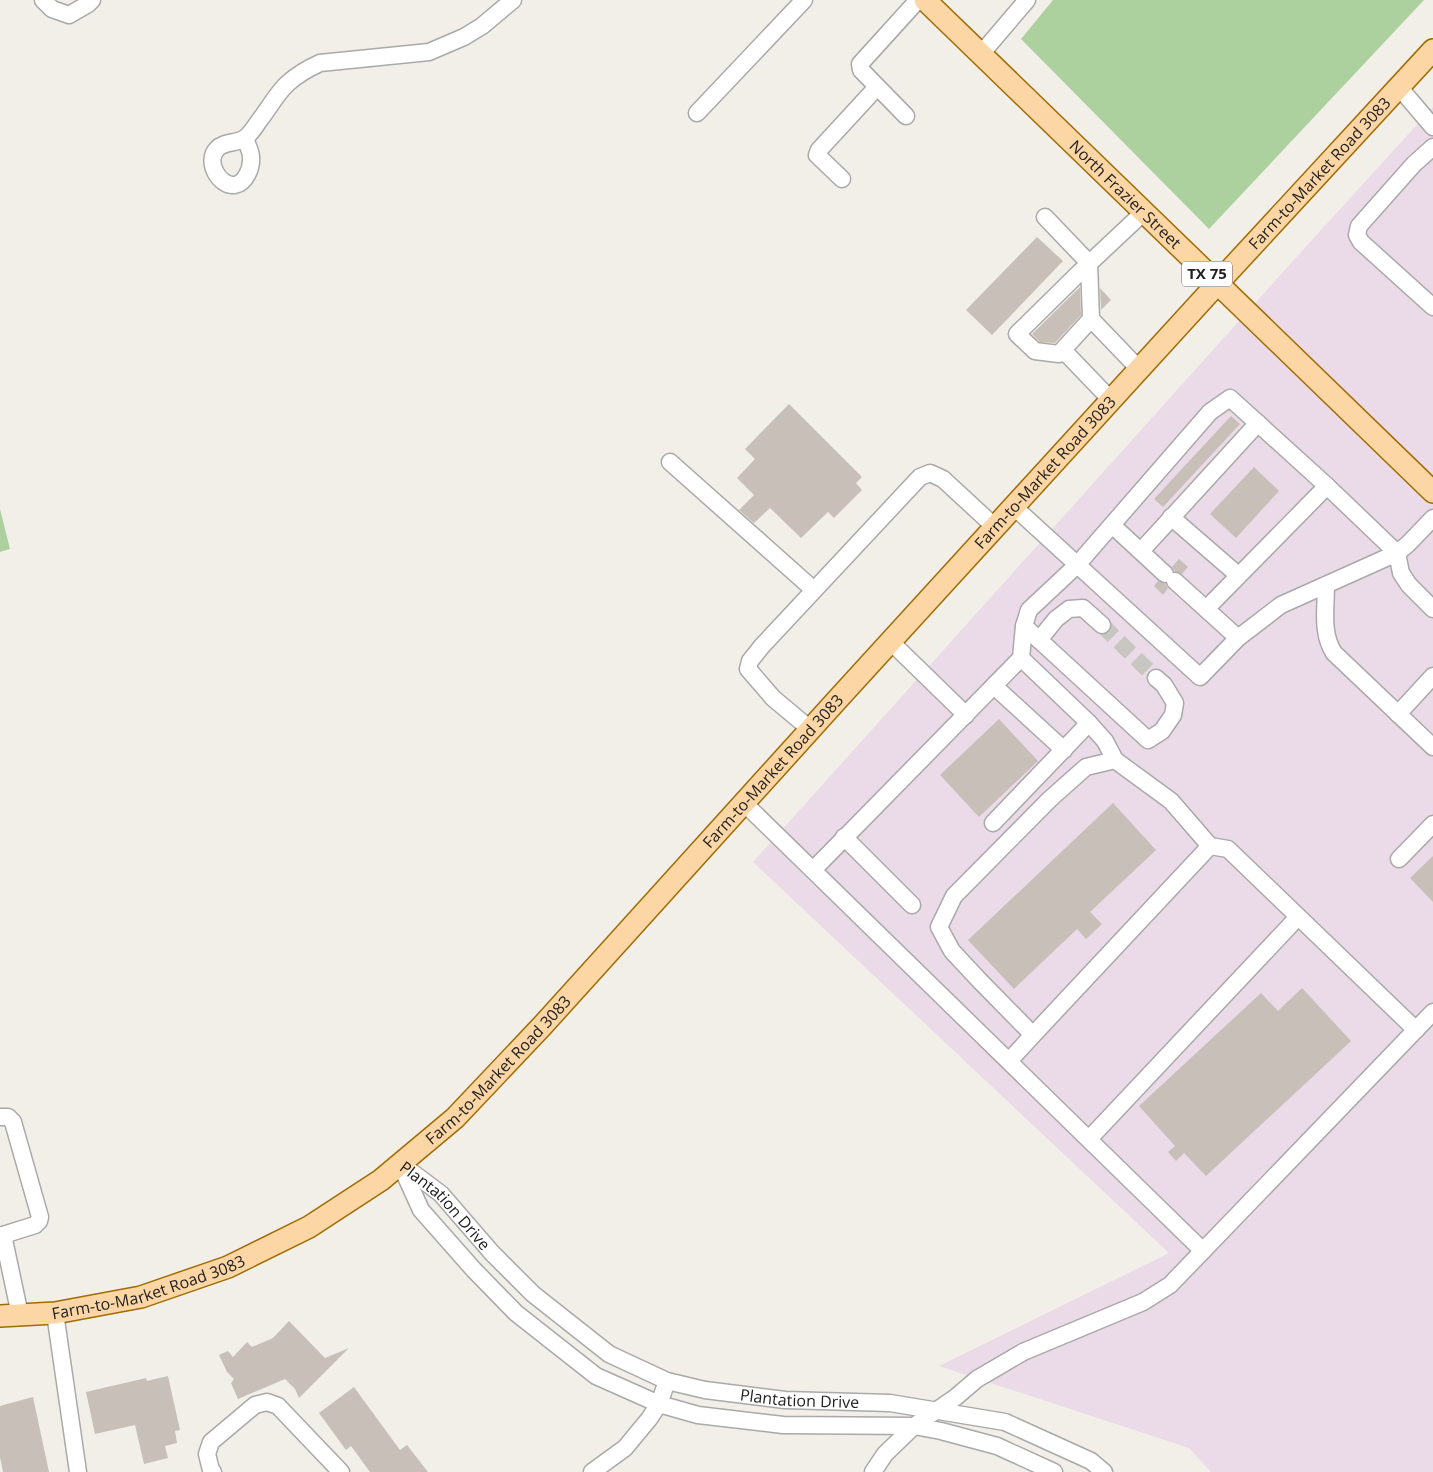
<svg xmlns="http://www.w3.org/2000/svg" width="1433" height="1472" font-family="'Open Sans',sans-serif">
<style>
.industrial{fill:#ebdbe8}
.forest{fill:#add19e}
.building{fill:#c7bfb8}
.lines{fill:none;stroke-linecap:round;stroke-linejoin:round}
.minor-tunnel{stroke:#c8c6c1;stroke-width:16;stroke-dasharray:16 8;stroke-linecap:butt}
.minor-casing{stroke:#a9a9a9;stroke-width:19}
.major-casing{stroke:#a06b00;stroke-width:24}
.minor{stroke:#fff;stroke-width:16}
.major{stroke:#fcd6a4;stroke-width:21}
.labels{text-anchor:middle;stroke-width:4;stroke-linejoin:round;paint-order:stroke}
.shield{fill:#fff;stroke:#646464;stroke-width:1}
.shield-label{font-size:15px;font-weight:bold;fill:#222}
.street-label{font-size:16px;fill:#222;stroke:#fff}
</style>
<rect width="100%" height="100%" fill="#f2efe9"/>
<path class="industrial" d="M1433 107V1472H1211L1189 1448 939 1366 1169 1253 753 862 1292 262Z"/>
<path class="forest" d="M1053 0H1424L1209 229 1021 39Z
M0 509 10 549 0 552Z"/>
<path class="building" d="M1037 237 1063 261 992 335 966 310Z
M1080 287 1081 315 1055 343 1040 342 1032 334Z
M1100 288 1111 300 1101 310Z
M789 404 862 477 856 483 862 490 834 518 828 512 801 538 770 508 754 523 739 510 754 495 737 478 755 459 745 449Z
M1231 416 1240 424 1163 507 1154 499Z
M1254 467 1279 491 1236 538 1210 514Z
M1179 559 1188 567 1182 574 1175 571 1172 567Z
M1158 581 1165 584 1168 588 1163 595 1154 586Z
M999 719 1038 761 979 817 940 775Z
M1113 803 1156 850 1090 912 1102 924 1086 939 1077 929 1014 989 968 940Z
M1433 856V902L1410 878Z
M1302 988 1351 1041 1206 1176 1184 1153 1176 1161 1168 1152 1175 1146 1139 1106 1261 993 1278 1011Z
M289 1321 325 1358 349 1348 299 1398 295 1389 285 1379 238 1399 231 1383 234 1379 227 1372 219 1355 228 1351 233 1357 247 1342 252 1347 273 1338Z
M168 1376 180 1430 175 1431 177 1443 165 1446 168 1458 144 1464 135 1425 95 1434 86 1392 146 1378 147 1381Z
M354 1387 400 1450 407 1445 428 1472H370L351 1446 346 1450 319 1413Z
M33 1397 49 1472H3L0 1457V1406Z"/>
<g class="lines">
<path class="minor-tunnel" d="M1102 625 1156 678"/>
<g class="minor-casing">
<g id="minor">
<path d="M43 0 52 9 69 15 88 4 92 0"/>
<path d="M981 54 1027 0"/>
<path d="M1399 87 1433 127"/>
<path d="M697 113 804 0"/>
<path d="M906 116 861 70 860 64 918 0"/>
<path d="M245 139C247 144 251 151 251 157 252 167 246 183 235 185 219 187 205 161 217 149 224 141 237 144 245 138 252 133 257 123 262 117 270 106 278 92 288 83 297 75 309 68 320 63L429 52 464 37 482 26 513 0"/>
<path d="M1433 147 1414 164 1359 226 1357 235 1361 242 1433 307"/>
<path d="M842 179 817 155 819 150 877 87"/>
<path d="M1045 217 1089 263 1091 319 1139 369"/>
<path d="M1091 319 1059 354 1035 351 1017 334 1080 272 1144 212"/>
<path d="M1063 350 1111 400"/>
<path d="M670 462 814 590"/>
<path d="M1013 506 1200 677 1238 638 1281 605 1397 553 1408 544 1433 518"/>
<path d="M1171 517 1238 575"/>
<path d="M1112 525 1165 574"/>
<path d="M1141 551 1258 423"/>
<path d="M1175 581 1238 638"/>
<path d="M1326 585C1326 608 1321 633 1334 653L1433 747"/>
<path d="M1206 609 1327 486"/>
<path d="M1024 626 1148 740 1162 731 1173 715 1175 703 1164 685 1156 678"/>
<path d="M1039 640 1056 619 1069 609 1083 608 1102 625"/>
<path d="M890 641 966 715"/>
<path d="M1021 658 1024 626 1029 610 1077 565 1210 412 1230 398 1327 486 1397 553 1401 573 1409 585 1433 609"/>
<path d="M994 686 1064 750"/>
<path d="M1398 714 1433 676"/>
<path d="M810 729 773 698 748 669 750 661 762 646 920 477 930 473 943 479 995 527"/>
<path d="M744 803 1203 1251"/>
<path d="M993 823 1089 723"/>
<path d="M844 837 912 905"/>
<path d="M1210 846 1228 849 1416 1030"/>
<path d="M1399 859 1433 824"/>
<path d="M813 870 1021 658 1089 723 1105 741 1115 760"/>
<path d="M1009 1061 1033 1035 1210 846 1171 801 1115 760 1086 767 1050 799 954 896 939 927 952 951 980 981 1033 1035"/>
<path d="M0 1117H8L13 1122 40 1217 39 1221 35 1225 0 1236"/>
<path d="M1089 1139 1298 917"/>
<path id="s1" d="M401 1164 441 1194 492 1253 533 1294 609 1354 667 1381 705 1390 785 1400 890 1403 1005 1422 1091 1461 1104 1472"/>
<path d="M401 1166 421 1210 474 1270 516 1313 596 1376 659 1404 698 1415 783 1425 914 1426 941 1431 997 1446 1054 1472"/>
<path d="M3 1235 20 1315"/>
<path d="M55 1313 78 1472"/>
<path d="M213 1472 211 1470 207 1454 211 1442 255 1405 267 1402 278 1406 341 1472"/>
<path d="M592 1472 625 1448 649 1419 659 1404 667 1381"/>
<path d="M873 1472 885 1454 914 1426 956 1397 977 1379 1023 1352 1143 1302 1170 1285 1433 1012"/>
</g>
</g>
<g class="major-casing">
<g id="major">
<path id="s2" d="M925 0 1433 492"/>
<path id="s3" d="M0 1316 55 1313 141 1297 228 1267 309 1227 381 1180 455 1118 543 1025 837 700 1217 284 1433 50"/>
</g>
</g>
<use href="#minor" class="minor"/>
<use href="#major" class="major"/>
</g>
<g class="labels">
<rect class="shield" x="1182" y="261.5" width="50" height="25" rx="4"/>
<g class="shield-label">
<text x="1207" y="279">TX 75</text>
</g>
<g class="street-label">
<text dy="6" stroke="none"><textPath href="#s3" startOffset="1788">Farm-to-Market Road 3083</textPath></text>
<text dy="6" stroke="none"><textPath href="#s2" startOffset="279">North Frazier Street</textPath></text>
<text dy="6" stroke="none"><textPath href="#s3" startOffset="1382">Farm-to-Market Road 3083</textPath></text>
<text dy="6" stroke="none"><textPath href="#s3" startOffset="978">Farm-to-Market Road 3083</textPath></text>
<text dy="6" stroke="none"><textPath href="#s3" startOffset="572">Farm-to-Market Road 3083</textPath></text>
<text dy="6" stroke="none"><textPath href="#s1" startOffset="61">Plantation Drive</textPath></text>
<text dy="6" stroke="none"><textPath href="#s3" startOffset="152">Farm-to-Market Road 3083</textPath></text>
<text dy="6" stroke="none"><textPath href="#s1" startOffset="481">Plantation Drive</textPath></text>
</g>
</g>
</svg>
